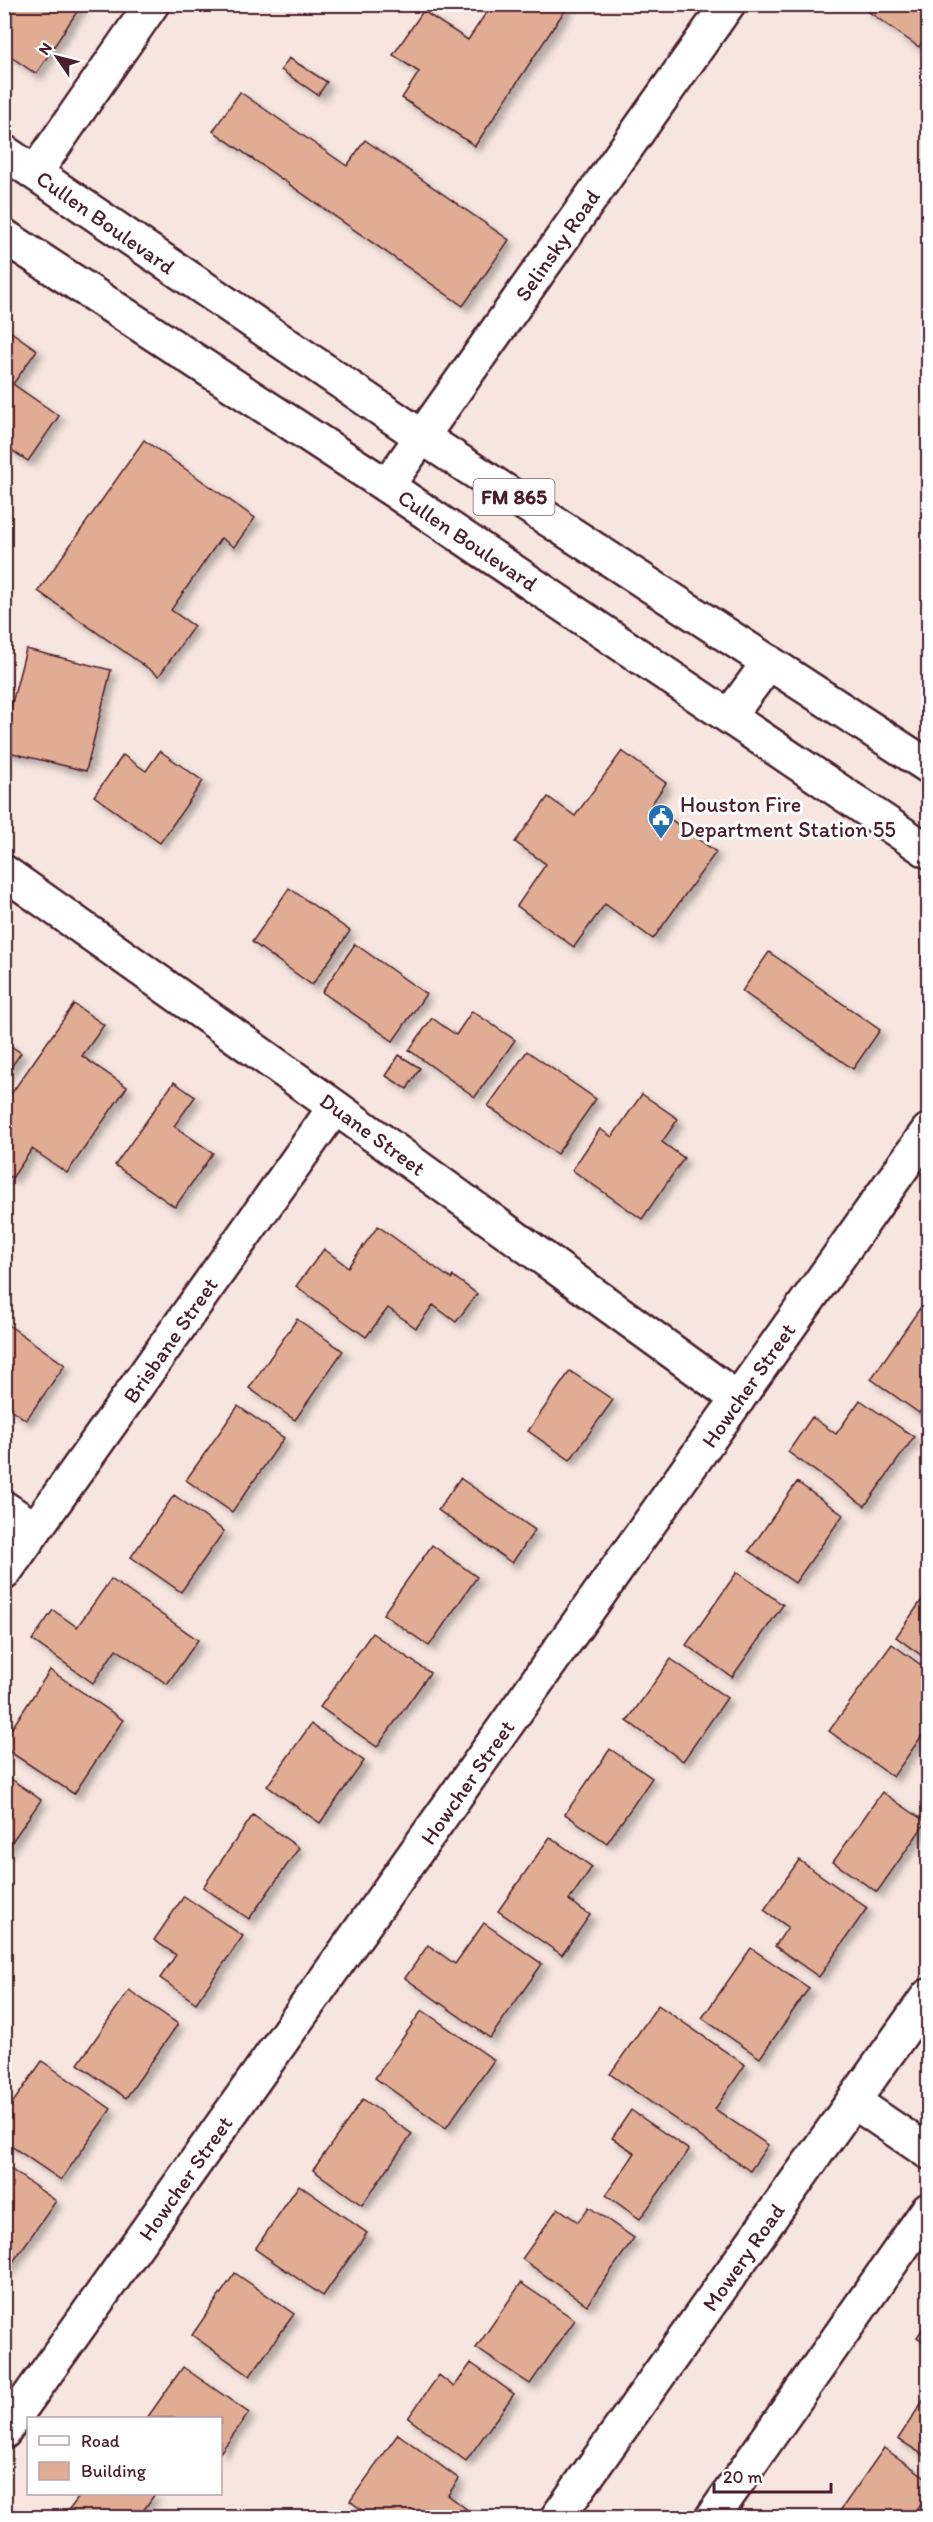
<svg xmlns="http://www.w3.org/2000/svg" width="933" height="2522" font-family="Itim,sans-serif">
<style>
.building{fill:#e0ac93;stroke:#4a1f2b;stroke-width:1.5;filter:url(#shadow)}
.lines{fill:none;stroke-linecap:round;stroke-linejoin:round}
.minor-casing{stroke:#4a1f2b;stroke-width:38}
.major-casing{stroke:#4a1f2b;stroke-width:38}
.minor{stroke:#fff;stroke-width:33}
.major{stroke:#fff;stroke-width:33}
.labels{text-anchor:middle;stroke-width:6;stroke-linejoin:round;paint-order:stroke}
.shield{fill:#fff;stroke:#80626b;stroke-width:1.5}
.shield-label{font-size:21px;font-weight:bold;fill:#4a1f2b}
.street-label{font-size:22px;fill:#4a1f2b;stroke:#fff}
.poi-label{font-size:22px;fill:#4a1f2b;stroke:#fff;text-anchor:start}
</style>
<defs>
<filter id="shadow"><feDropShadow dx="5.5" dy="5.5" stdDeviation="3" flood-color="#0004"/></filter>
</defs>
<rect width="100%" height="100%" fill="#f6e6df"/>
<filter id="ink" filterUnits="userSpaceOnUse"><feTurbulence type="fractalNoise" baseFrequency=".0167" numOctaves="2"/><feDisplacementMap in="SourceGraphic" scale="12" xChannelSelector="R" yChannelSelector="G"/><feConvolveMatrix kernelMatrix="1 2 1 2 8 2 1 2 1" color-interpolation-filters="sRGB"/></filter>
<g filter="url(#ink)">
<path class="building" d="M4 4H82L36 74 4 52Z
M492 4H569L475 146 402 98 419 72 393 55 423 11 468 40Z
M869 4H928V33L919 47 866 10Z
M289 58 327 82 318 95 281 70Z
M240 92 347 166 365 140 509 240 463 306 213 131Z
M4 327 37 350 13 384 59 416 28 461 4 445Z
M144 440 255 518 234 547 221 538 171 610 194 626 159 676 38 591Z
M26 649 111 670 86 771 4 751V734Z
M160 751 203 781 160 843 94 796 123 755 146 771Z
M622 751 666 783 651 805 716 852 653 939 605 904 574 947 517 906 546 864 515 842 548 797 575 816Z
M289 888 350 931 312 985 252 942Z
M355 944 426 994 393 1041 322 992Z
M769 952 880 1030 853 1069 742 991Z
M74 1004 104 1025 82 1056 127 1087 67 1173 32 1149 12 1178 4 1173V1104Z
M472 1011 515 1040 475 1097 409 1050 432 1018 456 1035Z
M4 1041 21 1053 4 1077Z
M527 1051 596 1099 557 1154 488 1106Z
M399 1055 420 1068 407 1089 386 1076Z
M174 1082 195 1097 174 1126 213 1153 175 1207 115 1165Z
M642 1094 678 1119 662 1142 684 1158 642 1219 572 1170 600 1129 612 1137Z
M378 1226 451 1279 453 1276 477 1294 456 1322 433 1305 416 1328 388 1308 366 1337 296 1286 324 1249 348 1267Z
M920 1308 928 1313V1400L919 1413 871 1379Z
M297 1319 343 1351 295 1420 249 1388Z
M4 1322 65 1365 26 1420 4 1404Z
M570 1371 613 1400 570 1460 528 1431Z
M860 1400 914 1437 865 1506 788 1452 812 1417 836 1434Z
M238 1406 284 1438 232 1512 186 1480Z
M460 1478 535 1530 512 1563 438 1510Z
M797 1482 843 1515 795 1583 749 1551Z
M174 1495 224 1531 181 1592 131 1557Z
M432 1545 477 1577 429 1646 383 1614Z
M737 1572 783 1605 732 1677 686 1645Z
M111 1579 198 1640 167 1684 116 1649 93 1683 32 1640 53 1610 77 1627Z
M928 1591V1660L896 1637Z
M372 1633 430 1673 377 1747 320 1707Z
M892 1644 928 1670V1727L893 1777 829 1731Z
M671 1659 727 1698 683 1761 627 1721Z
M50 1670 123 1720 74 1794 4 1748V1723L12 1728Z
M311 1724 364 1761 320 1823 267 1786Z
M610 1749 652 1778 607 1843 565 1814Z
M4 1774 41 1800 4 1853Z
M882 1792 926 1822 877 1892 833 1862Z
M253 1815 299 1848 249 1919 203 1887Z
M550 1837 592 1867 569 1900 590 1915 562 1955 498 1911Z
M799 1860 867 1908 819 1977 775 1946 788 1927 764 1910Z
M184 1896 243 1936 196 2003 160 1978 176 1955 154 1940Z
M484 1923 542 1964 490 2038 405 1978 428 1945 455 1964Z
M751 1948 809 1988 760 2058 702 2018Z
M129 1990 178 2024 126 2098 78 2064Z
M658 2005 745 2065 715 2109 768 2145 750 2171 610 2074Z
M422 2010 494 2060 446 2128 375 2078Z
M42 2061 111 2109 61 2180 4 2141V2115Z
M363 2099 412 2134 362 2205 313 2170Z
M631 2110 689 2150 640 2219 606 2195 635 2153 612 2138Z
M6 2166 56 2201 8 2269 4 2266Z
M299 2185 367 2233 323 2296 255 2249Z
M589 2207 634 2238 587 2305 522 2259 558 2208 578 2222Z
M235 2273 294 2314 250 2376 192 2335Z
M521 2283 575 2320 530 2384 476 2348Z
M928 2321V2345L917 2337Z
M471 2363 514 2394 466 2461 408 2418 439 2375 454 2387Z
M183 2367 249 2413 220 2453V2418H147Z
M928 2393V2458L898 2439Z
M398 2434 459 2479 448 2495 469 2511 465 2518H372L350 2501Z
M884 2448 928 2479V2494L912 2518H835Z
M81 2494H155L138 2518H71L66 2514Z"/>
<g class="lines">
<g class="minor-casing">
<path id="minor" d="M35 173 152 4
M387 486 728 4
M4 872 335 1107 738 1399
M4 1508 35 1529
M4 1573 335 1107
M853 2101 928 2152
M4 2432 928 1131
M557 2518 928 1996
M712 2518 928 2210"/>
</g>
<g class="major-casing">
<path id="major" d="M4 152 422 437 928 766
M4 236 387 486 928 851
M730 715 769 662"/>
</g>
<use href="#minor" class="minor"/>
<use href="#major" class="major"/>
</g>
</g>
<defs>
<g id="civic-pin" transform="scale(1.35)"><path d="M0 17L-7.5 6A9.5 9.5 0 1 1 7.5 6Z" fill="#1f6fb2" stroke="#fff"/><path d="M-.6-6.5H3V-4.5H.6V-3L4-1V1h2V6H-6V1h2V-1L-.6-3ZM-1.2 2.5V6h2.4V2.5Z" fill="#fff"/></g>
</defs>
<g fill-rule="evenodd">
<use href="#civic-pin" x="661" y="817"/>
</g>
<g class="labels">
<rect class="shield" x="473.5" y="479" width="81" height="36" rx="4.5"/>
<g class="shield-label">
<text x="514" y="504">FM 865</text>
</g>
<g class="street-label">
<text transform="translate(106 222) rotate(35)" y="8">Cullen Boulevard</text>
<text transform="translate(557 245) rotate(-55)" y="8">Selinsky Road</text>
<text transform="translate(468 540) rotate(34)" y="8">Cullen Boulevard</text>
<text transform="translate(373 1134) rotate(36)" y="8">Duane Street</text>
<text transform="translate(170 1340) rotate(-55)" y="8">Brisbane Street</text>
<text transform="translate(748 1385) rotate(-55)" y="8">Howcher Street</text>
<text transform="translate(467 1782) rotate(-55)" y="8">Howcher Street</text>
<text transform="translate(185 2178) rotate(-55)" y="8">Howcher Street</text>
<text transform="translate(743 2257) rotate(-55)" y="8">Mowery Road</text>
</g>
<g class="poi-label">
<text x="680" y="812">Houston Fire<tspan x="680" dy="25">Department Station 55</tspan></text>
</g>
</g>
<rect width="933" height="2522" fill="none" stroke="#fff" stroke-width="24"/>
<rect x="12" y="12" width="909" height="2498" fill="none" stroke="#4a1f2b" stroke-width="2" filter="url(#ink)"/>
<rect x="27" y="2417" width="195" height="78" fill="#ffffff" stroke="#b7a5aa" stroke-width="1.5"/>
<rect x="39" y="2436" width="30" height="9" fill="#ffffff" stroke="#b7a5aa" stroke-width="1.5"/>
<text x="81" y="2447" font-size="18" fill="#4a1f2b">Road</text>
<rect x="39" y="2462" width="30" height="18" fill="#e0ac93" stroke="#b7a5aa" stroke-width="1.5"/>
<text x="81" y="2477" font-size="18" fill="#4a1f2b">Building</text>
<g transform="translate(57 57) rotate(305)" stroke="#ffffff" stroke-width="4.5" paint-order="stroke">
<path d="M0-4.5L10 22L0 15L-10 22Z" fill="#4a1f2b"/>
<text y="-9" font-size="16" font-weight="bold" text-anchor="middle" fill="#4a1f2b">N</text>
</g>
<path d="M714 2483v9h117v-9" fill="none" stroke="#4a1f2b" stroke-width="3"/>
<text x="723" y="2483" font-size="18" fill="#4a1f2b" stroke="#ffffff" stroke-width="4.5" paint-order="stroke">20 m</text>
</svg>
